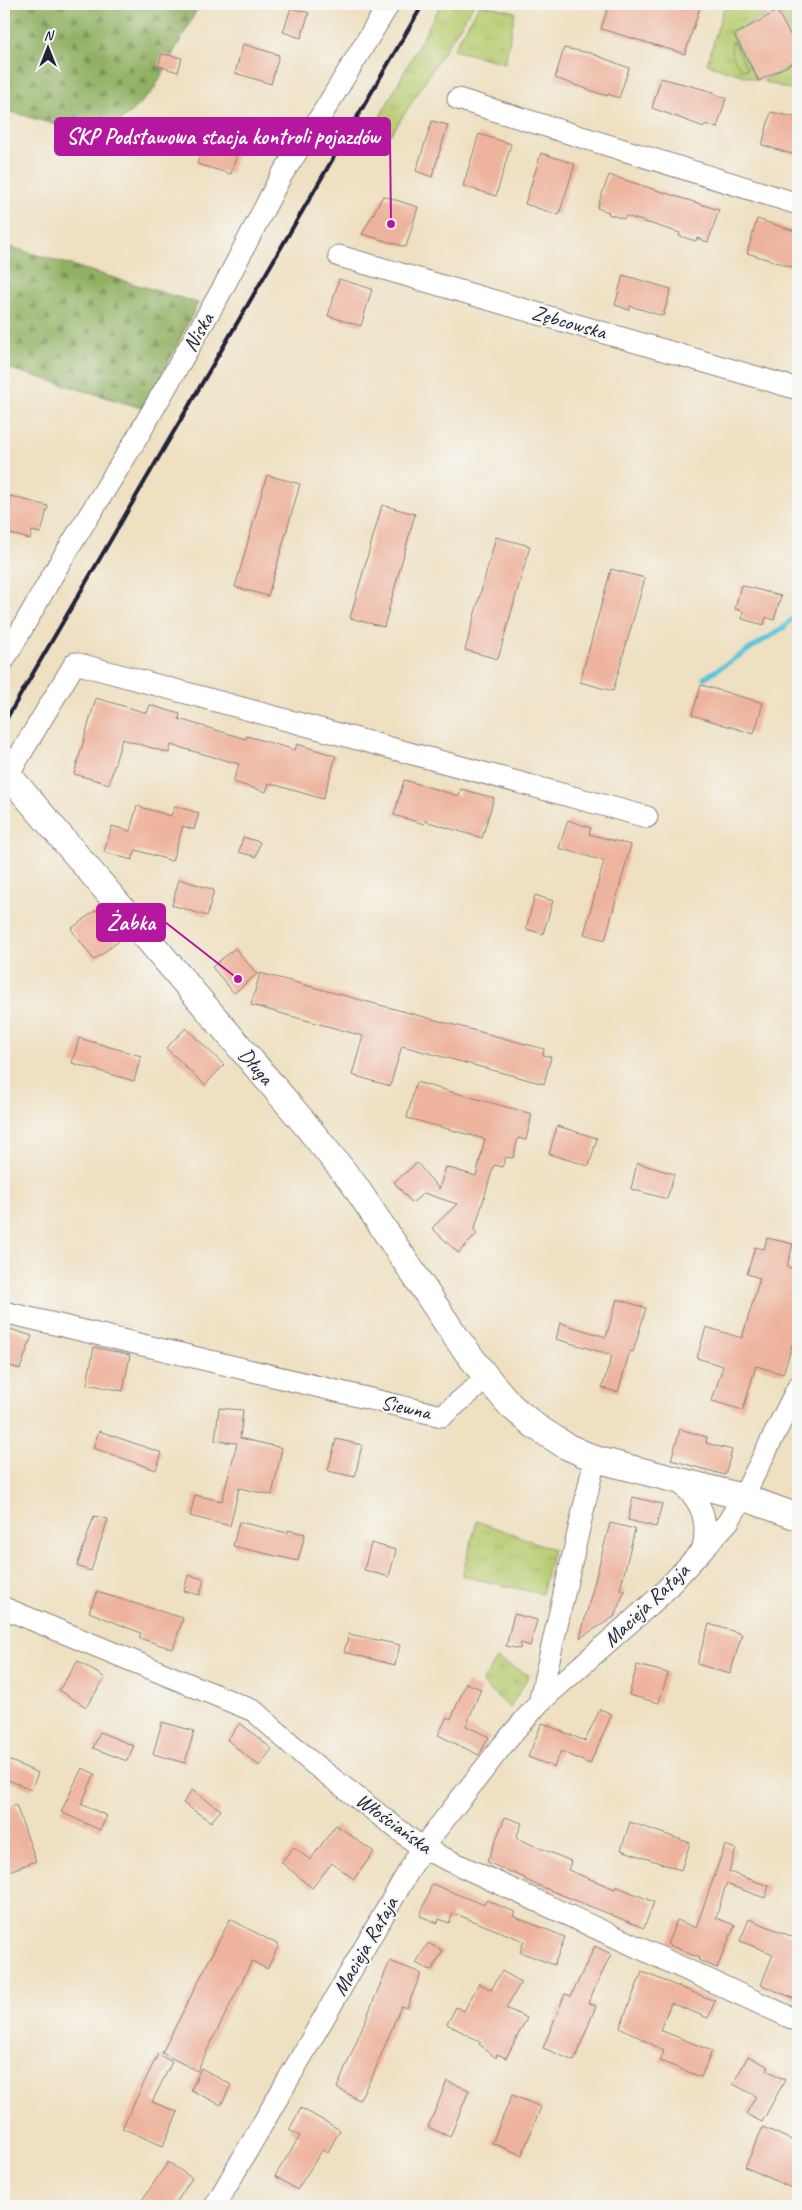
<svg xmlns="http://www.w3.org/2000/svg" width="802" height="2210" font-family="Caveat,sans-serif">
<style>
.grass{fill:url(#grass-tufts);stroke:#6c7756}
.forest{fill:url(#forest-firs);stroke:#5a694e}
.garden{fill:#b7cc70;stroke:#6c7756}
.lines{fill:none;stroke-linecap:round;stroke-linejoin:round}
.stream{stroke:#5cc3d9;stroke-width:5}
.building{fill:#eeb39c}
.minor-casing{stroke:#88817e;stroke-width:23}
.tertiary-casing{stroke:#88817e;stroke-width:28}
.minor{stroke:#fff;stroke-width:21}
.tertiary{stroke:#fff;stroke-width:26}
.rail{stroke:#22223b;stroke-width:4}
.labels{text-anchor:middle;stroke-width:4;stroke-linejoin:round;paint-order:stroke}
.street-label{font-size:21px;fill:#22223b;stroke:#f6f6f2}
.leader{fill:none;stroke:#b5179e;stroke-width:2}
.callout-dot{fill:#b5179e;stroke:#f6f6f2;stroke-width:2}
.callout{fill:#b5179e;stroke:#b5179e;stroke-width:2}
.callout-label{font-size:22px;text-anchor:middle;font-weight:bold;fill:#fff}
</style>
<defs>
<pattern id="grass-tufts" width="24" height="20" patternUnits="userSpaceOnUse" patternTransform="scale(1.25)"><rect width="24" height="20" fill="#b7cc70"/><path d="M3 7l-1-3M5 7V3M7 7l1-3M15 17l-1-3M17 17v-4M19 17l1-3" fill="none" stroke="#9daf62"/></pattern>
<pattern id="forest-firs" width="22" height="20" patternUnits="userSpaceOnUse" patternTransform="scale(1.25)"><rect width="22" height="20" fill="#91b062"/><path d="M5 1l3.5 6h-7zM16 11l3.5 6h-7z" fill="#768f52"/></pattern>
</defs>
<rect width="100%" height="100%" fill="#f6f6f2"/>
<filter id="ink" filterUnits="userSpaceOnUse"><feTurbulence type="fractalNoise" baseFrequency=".02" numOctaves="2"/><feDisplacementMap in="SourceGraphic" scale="10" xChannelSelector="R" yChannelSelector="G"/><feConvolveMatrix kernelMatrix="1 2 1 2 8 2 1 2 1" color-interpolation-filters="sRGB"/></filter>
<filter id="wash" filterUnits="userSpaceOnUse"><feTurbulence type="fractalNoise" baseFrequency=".0096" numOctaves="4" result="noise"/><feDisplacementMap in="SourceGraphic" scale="20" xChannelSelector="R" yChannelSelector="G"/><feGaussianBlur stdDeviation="1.12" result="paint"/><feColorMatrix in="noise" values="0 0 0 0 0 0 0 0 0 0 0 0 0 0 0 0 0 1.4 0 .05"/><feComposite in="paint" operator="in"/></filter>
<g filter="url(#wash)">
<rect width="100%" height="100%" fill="#eee0c1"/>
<path class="grass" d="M441 4H474L394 130 380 145 372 141 374 128Z
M480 4 515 12 505 63 453 50Z
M725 4H797L798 22 794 19 789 20 795 30H798V45L777 9 732 34 757 80 707 64Z
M798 61V92L763 81Z
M477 1521 553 1549 542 1594 462 1576Z
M497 1659 529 1675 510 1708 482 1683Z"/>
<path class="forest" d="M4 4H200L153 91 103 138 4 110Z
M4 245 198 303 145 409 4 367Z"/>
<path class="garden" d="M733 41 748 70 742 69C734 60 728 53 733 41Z"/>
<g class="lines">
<path class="stream" d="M704 678 783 628 798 613"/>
</g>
<g id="blocks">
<path class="building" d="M609 4H701L685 54 601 29Z
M291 8 309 13 301 38 283 32Z
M777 11 798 49V60L759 81 734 35Z
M243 44 279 55 271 84 235 73Z
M564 48 590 53 629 68 619 98 608 94 607 96 555 78Z
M162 54 182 58 178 72 158 66Z
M661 78 714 92V94L726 98 717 128 705 124 704 127 652 108Z
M771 112 798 118V156L762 145Z
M432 121 448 125 432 177 416 171Z
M208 130 241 140 231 174 197 164Z
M479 134 511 144 496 196 463 186Z
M541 153 575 164 559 215 525 204Z
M609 175 719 210 708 242 697 238 696 241 679 236 680 233 626 216 624 219 608 214 609 212 597 208Z
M383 196 418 207 406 247 362 234Z
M757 219 798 232V269L747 253Z
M623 275 671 289 663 316 630 306 629 310 615 305Z
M339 279 372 289 361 326 328 316Z
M267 475 300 484 268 596 235 587Z
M10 496 48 506 41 533 32 531 30 539 6 533 8 525 4 523V519Z
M382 505 415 514 384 627 350 618Z
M496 537 530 546 498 659 465 650Z
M611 569 645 578 613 691 580 682Z
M741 585 781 596 774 620 766 617 764 625 742 619 743 611 735 609Z
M701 685 763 703 754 734 692 715Z
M96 698 147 713 150 705 180 714 179 719 246 739 247 736 295 750 297 744 336 756 323 799 269 783 266 792 233 782 239 764 171 745 169 753 122 739 109 784 74 774Z
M404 780 459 796 461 789 494 798 482 838 425 821 424 824 394 815Z
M137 806 171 816 175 806 199 813 194 830 183 826 172 861 136 850 132 860 104 852 112 826 130 831Z
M568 820 591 828 589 834 631 845 605 940 584 934 604 861 559 848Z
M243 837 260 842 256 857 239 852Z
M179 879 214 890 207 916 172 905Z
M535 895 553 901 543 934 526 929Z
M96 910 119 941 94 960 71 929Z
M235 948 257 974 234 993 212 967Z
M260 973 544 1049 543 1055 551 1057 544 1084 402 1046 390 1086 352 1075 363 1036 251 1005Z
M186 1028 224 1065 205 1085 166 1048Z
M79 1038 141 1056 134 1081 72 1063Z
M416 1082 532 1114 526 1140 518 1138 513 1158 506 1157 502 1167 494 1165 474 1231 477 1234 458 1253 432 1228 457 1204 424 1193 412 1203 394 1182 417 1163 439 1189 446 1167 476 1176 485 1139 407 1118Z
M557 1126 597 1138 589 1166 549 1154Z
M637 1163 674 1174 667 1199 631 1189Z
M767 1238 793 1244 787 1267 798 1270V1338L795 1336 783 1374 756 1366 743 1410 712 1401 723 1366 697 1358 706 1327 742 1338 760 1278 747 1274 755 1247 764 1249Z
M617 1299 646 1308 633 1352 630 1351 618 1392 602 1388 612 1355 556 1339 560 1323 606 1337Z
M4 1327 32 1336 20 1369 4 1364Z
M94 1347 130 1355 123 1391 87 1384Z
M219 1408 243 1410 240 1438 282 1448 272 1495 239 1488 230 1526 190 1516 195 1495 222 1501 237 1443 215 1441Z
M680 1429 707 1437 706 1443 732 1450 725 1475 671 1460Z
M99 1431 162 1453 156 1470 93 1448Z
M336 1439 362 1445 355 1477 328 1471Z
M633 1497 662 1504 656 1527 628 1520Z
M94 1516 108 1519 91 1571 77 1566Z
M239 1522 288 1533V1530L305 1534 298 1561 233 1546Z
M610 1523 635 1529 620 1590H625L614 1617 580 1638Z
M371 1543 396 1550 389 1577 364 1570Z
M188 1575 204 1579 200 1595 184 1591Z
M97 1592 183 1618 173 1649 139 1638 141 1633 89 1612Z
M514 1614 537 1620 530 1646 521 1643 520 1649 506 1646Z
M709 1624 742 1634 730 1674 697 1664Z
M349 1634 400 1645 395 1665 344 1652Z
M78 1661 105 1678 86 1707 59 1690Z
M637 1665 668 1673 659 1703 629 1695Z
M466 1683 481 1689 466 1726 489 1737 479 1755 438 1735 447 1717 451 1719Z
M600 1709 612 1714 590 1764 561 1751 554 1767 528 1757 542 1723 585 1741Z
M162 1722 194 1731 185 1763 153 1754Z
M240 1723 272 1749 259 1766 227 1740Z
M100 1732 134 1746 127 1761 93 1748Z
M4 1758 38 1773 31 1790 4 1778Z
M82 1768 95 1774 81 1804 107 1816 100 1830 61 1812Z
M192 1790 221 1810 211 1822 183 1803Z
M16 1805 36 1861 4 1873V1809Z
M505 1817 522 1823 516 1838 571 1861 568 1870 615 1889 616 1886 654 1902 644 1928 525 1880V1878L487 1862Z
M630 1822 690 1843 681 1870 621 1850Z
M336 1825 374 1852 354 1879 332 1863 312 1888 281 1862 294 1847 310 1860Z
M725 1845 736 1849 729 1872 769 1886 765 1898 726 1884 716 1918 735 1925 717 1968 698 1960 699 1958 667 1944 677 1920 696 1928Z
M432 1884 484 1905 486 1900 515 1912 513 1916 565 1937 554 1965 520 1952 524 1941 453 1913 449 1923 439 1919 438 1923 420 1916Z
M230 1919 279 1945 267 1969 252 1961 197 2071 162 2053Z
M749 1919 798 1939V2000L761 1985 773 1954 740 1941Z
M428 1943 443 1951 431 1971 416 1963Z
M595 1946 611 1954 588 2003 596 2006 574 2061 543 2048 565 1994 571 1996Z
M390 1961 421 1973 407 2008 401 2006 373 2075 359 2100 337 2088Z
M502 1971 521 1982 506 2008 527 2018 506 2058 497 2054 496 2058 479 2044 481 2042 447 2024 456 2007 464 2011 479 1983 491 1990Z
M642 1972 715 2001 708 2018 671 2003 660 2030 712 2051 701 2077 660 2061 664 2051 620 2027Z
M158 2054 172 2062 152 2102 178 2112 163 2146 122 2128Z
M748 2056 769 2067 767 2070 785 2080 762 2122 746 2114 756 2096 733 2084Z
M201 2068 231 2085 221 2105 191 2090Z
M447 2081 469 2090 450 2137 428 2127Z
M512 2095 541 2107 522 2155 492 2143Z
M301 2108 340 2130 328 2152 323 2149 297 2190 275 2176 300 2136 289 2130Z
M763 2127 798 2143V2191L745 2167Z
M168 2162 192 2178 174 2206H138Z"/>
</g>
</g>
<g filter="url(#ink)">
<use href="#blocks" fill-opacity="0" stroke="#88817e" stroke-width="1"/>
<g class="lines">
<g class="minor-casing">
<path id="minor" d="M458 99 798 204
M339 256 798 389
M4 660 59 564 135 441 223 288 281 176 322 114 389 4
M8 775 75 663 647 817
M4 1312 442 1416 487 1378
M679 1482C702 1501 709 1519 703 1549
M4 1608 254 1711 310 1761 422 1848 798 2021
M539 1703 595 1459
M215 2206 422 1848 502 1746 539 1703 660 1596 728 1522 743 1497 798 1387"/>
</g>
<g class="tertiary-casing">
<path id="tertiary" d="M4 770 301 1119 353 1183 458 1340 487 1378 511 1406 535 1426 566 1446 595 1459 743 1497 798 1517"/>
</g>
<use href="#minor" class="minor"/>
<use href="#tertiary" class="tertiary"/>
<path class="rail" d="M4 723 423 4"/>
</g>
</g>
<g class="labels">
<g class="street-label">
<text transform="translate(569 322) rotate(16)" y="7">Zębcowska</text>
<text transform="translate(198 332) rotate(-60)" y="7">Niska</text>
<text transform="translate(256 1066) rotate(49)" y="7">Długa</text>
<text transform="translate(406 1407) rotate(13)" y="7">Siewna</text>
<text transform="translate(646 1605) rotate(-44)" y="7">Macieja Rataja</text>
<text transform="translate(394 1823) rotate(36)" y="7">Włościańska</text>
<text transform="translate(365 1946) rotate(-60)" y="7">Macieja Rataja</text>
</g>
</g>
<path class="leader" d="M391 224L390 137M238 979L165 922"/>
<g class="callout-dot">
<circle cx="391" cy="224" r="5"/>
<circle cx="238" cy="979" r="5"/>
</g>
<g class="callout">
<rect x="55" y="118" width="335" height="37" rx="5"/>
<rect x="97" y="904" width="68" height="37" rx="5"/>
</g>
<g class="callout-label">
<text x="223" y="144">SKP Podstawowa stacja kontroli pojazdów</text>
<text x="131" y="930">Żabka</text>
</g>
<rect width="802" height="2210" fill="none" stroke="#f6f6f2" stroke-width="20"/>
<g transform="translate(48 48)" stroke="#f6f6f2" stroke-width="4" paint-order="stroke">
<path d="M0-4L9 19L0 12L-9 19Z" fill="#22223b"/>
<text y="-8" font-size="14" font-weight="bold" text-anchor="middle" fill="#22223b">N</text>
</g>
</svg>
